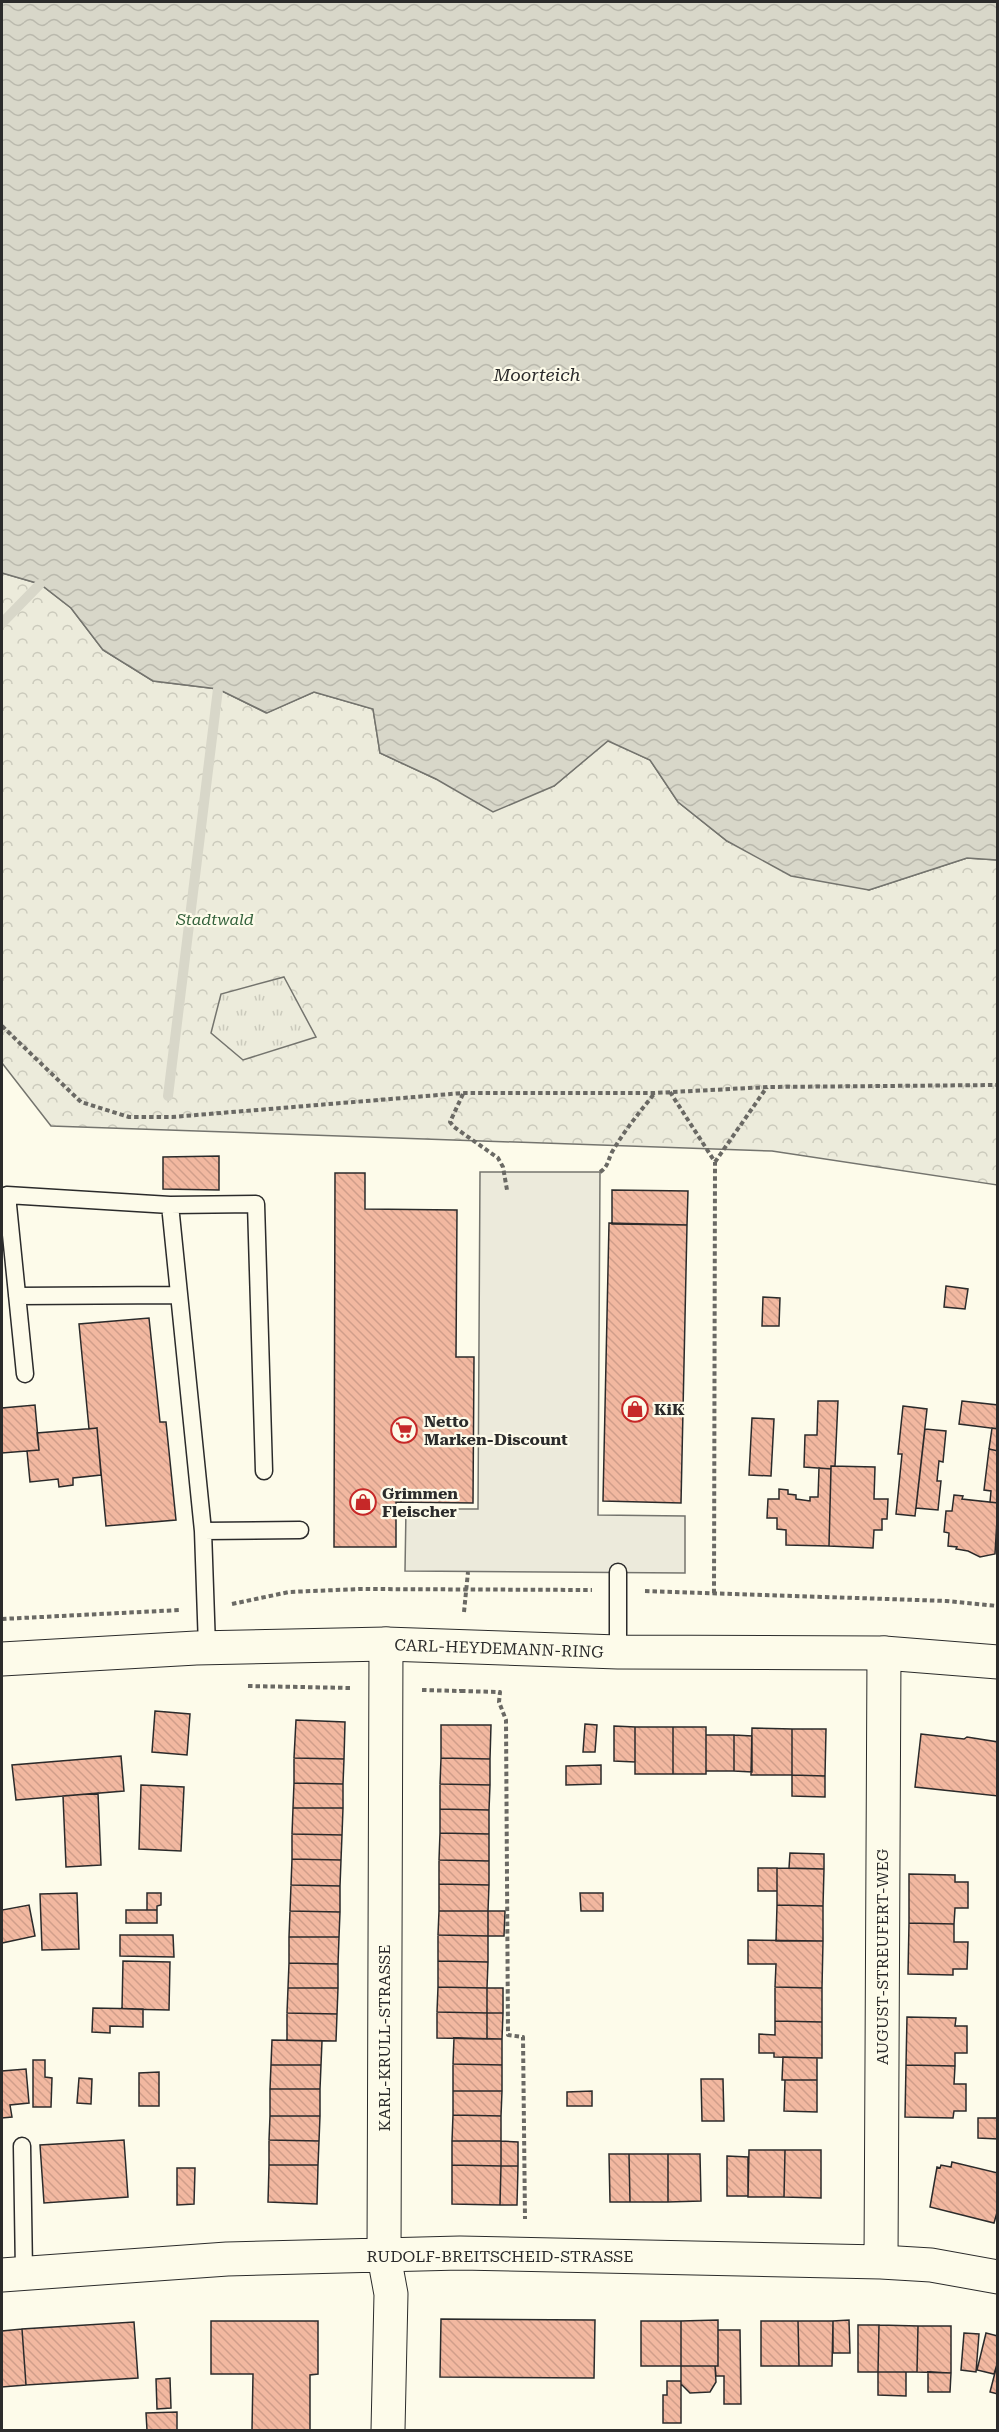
<svg xmlns="http://www.w3.org/2000/svg" width="999" height="2432" font-family="'Roboto Serif',serif">
<style>
.forest{fill:url(#forest-crowns);stroke:#74746e;stroke-width:1.5}
.park{fill:url(#park-tufts);stroke:#74746e;stroke-width:1.5}
.parking{fill:#eceadb;stroke:#74746e;stroke-width:1.5}
.water{fill:url(#water-waves);stroke:#74746e;stroke-width:1.5}
.lines{fill:none;stroke-linecap:round;stroke-linejoin:round}
.stream{stroke:#d8d7c9;stroke-width:10}
.building{fill:url(#building-back-hatch);stroke:#2b2b2b;stroke-width:1.5}
.service-casing{stroke:#2b2b2b;stroke-width:19}
.minor-casing{stroke:#2b2b2b;stroke-width:35}
.secondary-casing{stroke:#2b2b2b;stroke-width:35}
.path{stroke:#6a6964;stroke-width:4;stroke-dasharray:4.5 3;stroke-linecap:butt}
.service{stroke:#fdfbea;stroke-width:16}
.minor{stroke:#fdfbea;stroke-width:33}
.secondary{stroke:#fdfbea;stroke-width:33}
.labels{text-anchor:middle;stroke-width:4.5;stroke-linejoin:round;paint-order:stroke}
.park-label{font-size:16px;font-style:italic;fill:#34623c;stroke:#fdfbea}
.poi-label{font-size:16px;font-weight:bold;fill:#2b2b2b;stroke:#fdfbea;text-anchor:start}
.street-label{font-size:16px;fill:#2b2b2b;stroke:#fdfbea}
.water-label{font-size:18px;font-style:italic;fill:#2b2b2b;stroke:#fdfbea}
</style>
<defs>
<pattern id="forest-crowns" width="20" height="18" patternUnits="userSpaceOnUse" patternTransform="scale(1.5)"><rect width="20" height="18" fill="#ecebdb"/><path d="M2 6a3 3 0 1 1 6 0M12 15a3 3 0 1 1 6 0" fill="none" stroke="#cbcabc"/></pattern>
<pattern id="park-tufts" width="24" height="20" patternUnits="userSpaceOnUse" patternTransform="scale(1.5)"><rect width="24" height="20" fill="#ecebdb"/><path d="M3 7l-1-3M5 7V3M7 7l1-3M15 17l-1-3M17 17v-4M19 17l1-3" fill="none" stroke="#cbcabc"/></pattern>
<pattern id="water-waves" width="16" height="10" patternUnits="userSpaceOnUse" patternTransform="scale(1.5)"><rect width="16" height="10" fill="#d8d7c9"/><path d="M0 5q4-4 8 0t8 0" fill="none" stroke="#bab9ad"/></pattern>
<pattern id="building-back-hatch" width="6" height="6" patternUnits="userSpaceOnUse" patternTransform="scale(1.5)"><rect width="6" height="6" fill="#f2b8a0"/><path d="M-1 5l2 2M0 0l6 6M5-1l2 2" fill="none" stroke="#d09e8a"/></pattern>
</defs>
<rect width="100%" height="100%" fill="#fdfbea"/>
<path class="forest" d="M2 573 40 584 71 608 103 650 153 681 218 689 266 713 314 692 373 709 380 753 436 779 554 786 608 740 650 760 678 802 727 841 869 890 967 858 997 860V1185L772 1151 51 1126 2 1063Z"/>
<path class="park" d="M284 977 316 1037 243 1060 211 1033 221 994Z"/>
<path class="parking" d="M480 1172H600L598 1515 685 1516V1573L405 1571 406 1509H478Z"/>
<path class="water" d="M2 2H997V860L967 858 869 890 791 876 727 841 678 802 650 760 608 741 554 786 493 812 436 779 380 753 373 709 314 692 267 713 218 689 153 681 103 650 71 608 40 584 2 573Z"/>
<g class="lines">
<path class="stream" d="M2 623 40 584
M168 1096 218 689"/>
</g>
<path class="building" d="M219 1156V1190L163 1189V1157Z
M335 1173H365V1209L457 1210 456 1357H474L473 1503 396 1502V1547H334Z
M612 1190 688 1191 687 1225 612 1224Z
M609 1223 687 1225 681 1503 603 1501Z
M946 1286 968 1289 965 1309 944 1307Z
M763 1297 780 1298 779 1326H762Z
M149 1318 160 1422H166L176 1520 106 1526 97 1428 89 1429 79 1324Z
M818 1401H838L835 1466H831V1469L804 1467 805 1435H817Z
M962 1401 998 1405V1429L959 1424Z
M35 1405 39 1450 2 1453V1408Z
M903 1406 927 1409 915 1516 896 1514 902 1454H898Z
M752 1418 774 1419 771 1476 749 1475Z
M97 1428 101 1475 73 1478V1485L59 1487 58 1479 30 1482 27 1451 39 1450 37 1433Z
M992 1428 998 1429V1451L989 1449Z
M925 1429 946 1431 943 1462 939 1461 937 1481H941L938 1510 916 1508Z
M989 1449 998 1451V1503L990 1502 991 1491 984 1490Z
M831 1466 875 1467 874 1499H888L887 1519H882V1530H874L873 1548 829 1546Z
M819 1468 831 1469 829 1546 786 1545V1530L777 1529V1518H767L768 1499H779V1489L788 1490V1494L796 1495V1499L810 1501V1497H818Z
M954 1495 963 1496 962 1499 998 1503 995 1554 980 1557 968 1551 956 1549 957 1547 948 1546 949 1533 944 1532 946 1511H952Z
M155 1711 190 1714 187 1755 152 1752Z
M296 1720 345 1722 344 1759 294 1758Z
M585 1724 597 1725 595 1752H583Z
M441 1725H491L490 1759 441 1758Z
M614 1726 635 1727V1762L614 1761Z
M635 1727H673V1774H635Z
M673 1727H706V1774H673Z
M752 1728 792 1729V1775H751Z
M792 1729H826L825 1776 792 1775Z
M921 1734 964 1739 967 1737 998 1742V1796L915 1787Z
M706 1735H734V1771H706Z
M734 1735 752 1736V1772L734 1771Z
M121 1756 124 1791 16 1800 12 1765Z
M294 1758 344 1759 343 1784 294 1783Z
M441 1758 490 1759V1785L440 1784Z
M601 1765V1784L566 1785V1766Z
M792 1775 825 1776V1797L792 1796Z
M294 1783 343 1784V1808H293Z
M440 1784 490 1785 489 1810 440 1809Z
M141 1785 184 1787 181 1851 139 1849Z
M98 1793 101 1865 66 1867 63 1796Z
M293 1808H343L342 1835 292 1834Z
M440 1809 489 1810V1834L440 1833Z
M440 1833 489 1834V1861L439 1860Z
M292 1834 342 1835 341 1860 292 1859Z
M790 1853 824 1854V1869L789 1868Z
M292 1859 341 1860 340 1886 291 1885Z
M439 1860 489 1861V1885L439 1884Z
M758 1868H777V1891H758Z
M777 1868 824 1869 823 1906 777 1905Z
M909 1874 955 1875V1882H968V1908H955L954 1924 909 1923Z
M439 1884 489 1885 488 1911H439Z
M291 1885 340 1886V1912L290 1911Z
M77 1893 79 1949 42 1950 40 1894Z
M147 1893H161V1905L157 1906V1910H147Z
M580 1893H603V1911H581Z
M29 1905 35 1936 2 1943V1910Z
M777 1905 823 1906V1941H776Z
M126 1910H157V1923H126Z
M290 1911 340 1912 339 1937H289Z
M439 1911H488V1936L438 1935Z
M488 1911H505L504 1936H488Z
M909 1923 954 1924V1942H968L967 1969H953V1975L908 1974Z
M120 1935H173L174 1957 120 1956Z
M438 1935 488 1936V1962L438 1961Z
M289 1937H339L338 1964 289 1963Z
M748 1940 823 1941 822 1988 775 1987 776 1964H748Z
M123 1961 170 1962 169 2010 122 2009Z
M438 1961 488 1962 487 1988 438 1987Z
M289 1963 338 1964V1988H288Z
M438 1987 487 1988V2013L437 2012Z
M775 1987 822 1988V2022L775 2021Z
M288 1988H338L337 2014 287 2013Z
M487 1988H503V2013H487Z
M93 2008 143 2009V2027L110 2026V2033L92 2032Z
M437 2012 487 2013V2039L437 2038Z
M287 2013 337 2014 336 2041 287 2040Z
M487 2013H503L502 2039H487Z
M907 2017 956 2018 955 2026H967V2053H955V2066L906 2065Z
M775 2021 822 2022V2058L774 2057V2053H759V2034L775 2035Z
M454 2038 502 2039V2065L453 2064Z
M272 2040 322 2041 321 2065H271Z
M783 2057 817 2058V2080H782Z
M33 2060H45V2077L52 2078 51 2107H33Z
M453 2064 502 2065V2091H453Z
M271 2065H321L320 2089H270Z
M906 2065 955 2066 954 2084H966V2111H954L953 2118 905 2117Z
M26 2069 29 2103 10 2105 12 2117 2 2118V2071Z
M159 2072V2106H139V2073Z
M79 2078 92 2079 91 2104 77 2103Z
M701 2079H723L724 2121H702Z
M785 2080H817V2112L784 2111Z
M270 2089H320V2116H270Z
M453 2091H502L501 2116 453 2115Z
M592 2091V2106H567V2092Z
M453 2115 501 2116V2141H452Z
M270 2116H320L319 2141 269 2140Z
M978 2118H998V2139L978 2138Z
M124 2140 128 2197 44 2203 40 2145Z
M269 2140 319 2141 318 2165H269Z
M452 2141H501V2166L452 2165Z
M501 2141 518 2142V2166H501Z
M749 2150H785L784 2197H748Z
M785 2150H821V2198L784 2197Z
M609 2154H629L630 2202H610Z
M629 2154H668V2202H630Z
M668 2154H700L701 2201 668 2202Z
M727 2156 748 2157V2196H727Z
M952 2162 998 2173V2209L994 2223 930 2207 937 2167 940 2168 941 2165 951 2167Z
M269 2165H318L317 2204 268 2202Z
M452 2165 501 2166 500 2205 452 2204Z
M501 2166H518L517 2205H500Z
M177 2168H195L194 2204 177 2205Z
M441 2319 595 2320 594 2378 440 2377Z
M718 2320V2366H681V2321Z
M849 2320 850 2353H833V2321Z
M211 2321H318V2374L310 2375V2430H252L253 2374H211Z
M641 2321H681V2366H641Z
M761 2321H798L799 2366H761Z
M798 2321H833L832 2366H799Z
M134 2322 138 2378 26 2385 22 2329Z
M858 2325H879L878 2372H858Z
M879 2325 918 2326 917 2372H878Z
M918 2326H951V2373L917 2372Z
M22 2329 26 2385 2 2387V2331Z
M718 2330H740L741 2404H724V2376H716L715 2366H718Z
M964 2333 979 2334 976 2372 961 2370Z
M986 2333 998 2336V2361L994 2374 977 2370Z
M998 2361V2394L990 2392Z
M681 2366H715L716 2382 710 2392 690 2393 681 2384Z
M878 2372H906V2396L878 2395Z
M928 2372 951 2373 950 2392H928Z
M170 2378 171 2408 157 2409 156 2379Z
M667 2381H681V2423H663V2395H667Z
M177 2412V2430H147L146 2413Z"/>
<g class="lines">
<g class="service-casing">
<path id="service" d="M170 1205 203 1531 207 1647
M17 1296 178 1295
M25 1374 7 1195 170 1205 256 1204 264 1471
M203 1531 300 1530
M618 1572V1652
M22 2146 24 2272"/>
</g>
<g class="minor-casing">
<path id="minor" d="M386 1644 384 2256 391 2294 388 2430
M881 2262 884 1653
M2 2275 227 2259 460 2253 881 2262 931 2265 998 2277"/>
</g>
<g class="secondary-casing">
<path id="secondary" d="M2 1659 196 1648 386 1644 618 1652 884 1653 998 1662"/>
</g>
<path class="path" d="M2 1026 81 1102 129 1117H172L463 1093H654L768 1087 998 1085
M670 1092 715 1162 714 1594
M463 1094 450 1122 454 1127 498 1158 503 1167 507 1190
M715 1162 767 1087
M600 1172C608 1167 608 1160 612 1152 624 1131 639 1113 654 1094
M645 1591 946 1601 998 1606
M232 1604 289 1592 361 1589 592 1590
M464 1612 468 1572
M2 1619 180 1610
M248 1686 351 1688
M422 1690 461 1691V1689
M461 1691 500 1692 499 1702 506 1720 508 2035 523 2037 525 2219"/>
<use href="#service" class="service"/>
<use href="#minor" class="minor"/>
<use href="#secondary" class="secondary"/>
</g>
<defs>
<g id="shop-ring" transform="scale(1.35)"><circle r="9.5" fill="#fdfbea" stroke="#c62828" stroke-width="1.5"/><path d="M-5-2.5h2.3a2.7 3.5 0 0 1 5.4 0H5L5.5 6h-11ZM-1.5-2.5h3a1.5 2.3 0 0 0-3 0Z" fill="#c62828"/></g>
<g id="supermarket-ring" transform="scale(1.35)"><circle r="9.5" fill="#fdfbea" stroke="#c62828" stroke-width="1.5"/><path d="M-6-5.5h2.5l.6 2H6L4.5 2H-2.5L-4.4-4H-6ZM-1.5 3.2a1.3 1.3 0 1 0 .1 0ZM3 3.2a1.3 1.3 0 1 0 .1 0Z" fill="#c62828"/></g>
</defs>
<g fill-rule="evenodd">
<use href="#shop-ring" x="635" y="1409"/>
<use href="#supermarket-ring" x="404" y="1430"/>
<use href="#shop-ring" x="363" y="1502"/>
</g>
<g class="labels">
<g class="park-label">
<text x="215" y="925">Stadtwald</text>
</g>
<g class="poi-label">
<text x="654" y="1415">KiK</text>
<text x="424" y="1427">Netto<tspan x="424" dy="18">Marken-Discount</tspan></text>
<text x="382" y="1499">Grimmen<tspan x="382" dy="18">Fleischer</tspan></text>
</g>
<g class="street-label">
<text transform="translate(499 1648) rotate(2)" y="6">CARL-HEYDEMANN-RING</text>
<text transform="translate(882 1957) rotate(-90)" y="6">AUGUST-STREUFERT-WEG</text>
<text transform="translate(384 2038) rotate(-90)" y="6">KARL-KRULL-STRASSE</text>
<text x="500" y="2262">RUDOLF-BREITSCHEID-STRASSE</text>
</g>
<g class="water-label">
<text x="537" y="381">Moorteich</text>
</g>
</g>
<rect width="999" height="2432" fill="none" stroke="#2b2b2b" stroke-width="6"/>
</svg>
